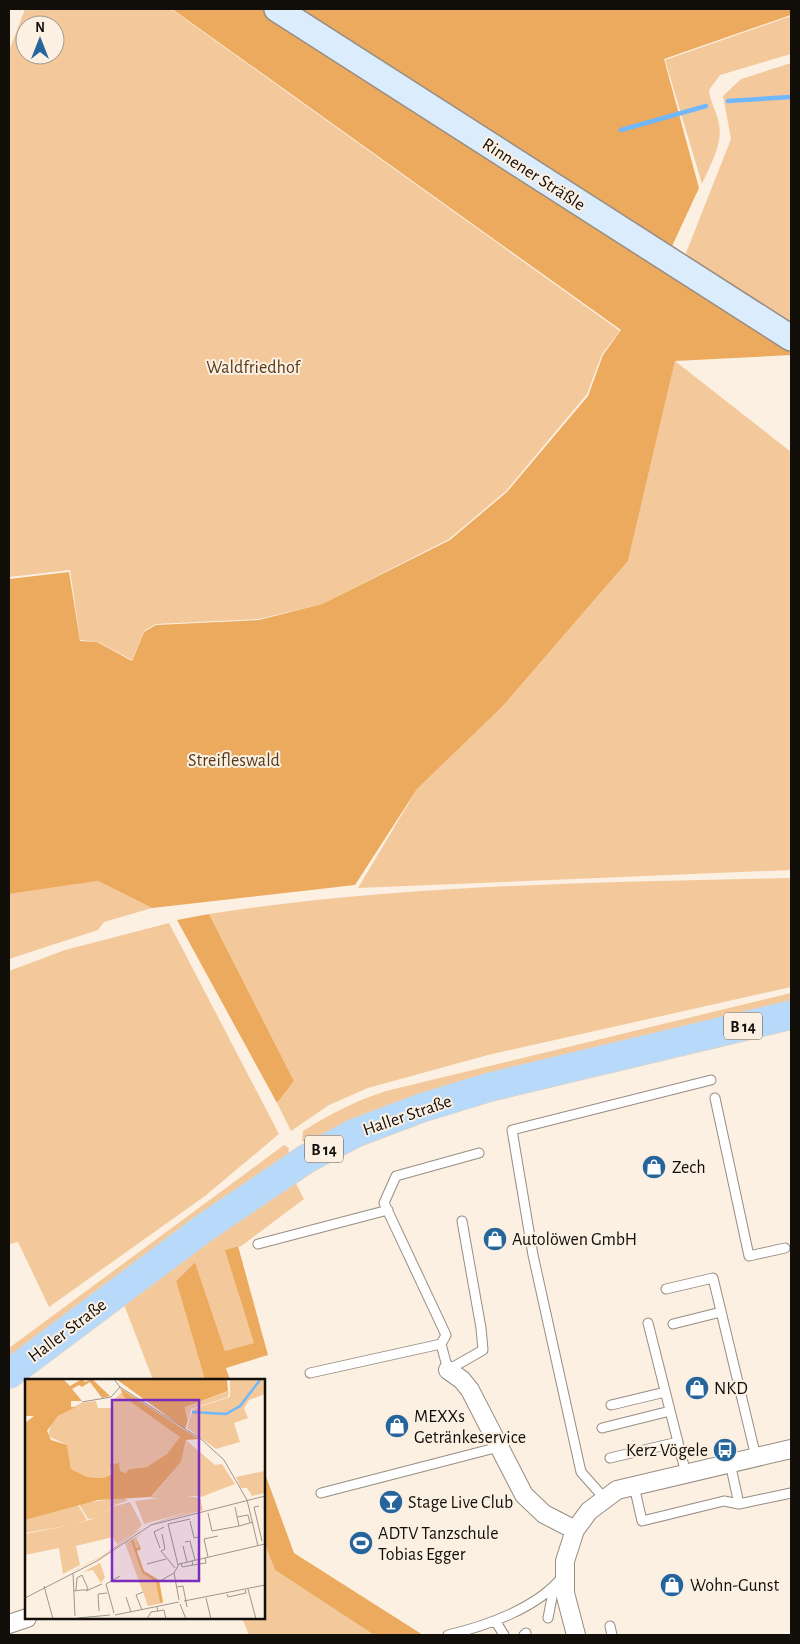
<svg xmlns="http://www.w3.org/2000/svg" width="800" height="1644" font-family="'Alegreya Sans',sans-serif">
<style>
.green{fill:#f3c99b;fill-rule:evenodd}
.forest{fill:#ebaa5d}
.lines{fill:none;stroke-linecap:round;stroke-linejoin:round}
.stream{stroke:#70b8fb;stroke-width:4.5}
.lane-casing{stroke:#988d82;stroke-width:11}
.street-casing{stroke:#988d82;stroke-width:20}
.secondary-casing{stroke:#988d82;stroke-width:28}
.primary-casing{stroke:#d4d4d3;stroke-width:30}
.lane{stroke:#fff;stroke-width:9}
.street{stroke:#fff;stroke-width:18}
.secondary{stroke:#dbecfd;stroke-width:25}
.primary{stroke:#b7dafa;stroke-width:28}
.labels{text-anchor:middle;stroke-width:4;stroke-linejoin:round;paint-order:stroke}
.shield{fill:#fcf0e3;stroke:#58524b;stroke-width:1}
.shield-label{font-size:16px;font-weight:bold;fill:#120e0a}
.street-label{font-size:18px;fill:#120e0a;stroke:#fcf0e3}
.park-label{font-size:18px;fill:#553a1a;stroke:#fcf0e3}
.poi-label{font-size:18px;fill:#120e0a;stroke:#fcf0e3;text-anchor:start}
.inset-river{fill:none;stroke:#70b8fb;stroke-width:2.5}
.inset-road{fill:none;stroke:#9e968c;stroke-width:1}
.view{fill:#7b2cbf;fill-opacity:0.15;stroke:#7b2cbf;stroke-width:2.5}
.inset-edge{fill:none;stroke:#120e0a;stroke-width:2.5}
</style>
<rect width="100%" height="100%" fill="#fcf0e3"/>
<path class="green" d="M25 9H171L620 331 602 354 587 394 506 491 449 539 322 604 259 619 156 624 144 631 132 660 98 642 80 640 70 570 9 577V51ZM25 25H55V55H25Z
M791 16V54L720 75 709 90C710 102 717 112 719 124 723 145 710 165 702 184L665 60Z
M791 63V329L691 265 686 253 731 139 723 96 741 79Z
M675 361 791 452V870L358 888 417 789 502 707 628 561Z
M788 878 791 879V987L488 1055 368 1088 329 1105 291 1131 277 1103 294 1081 209 914C401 884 595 883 788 878Z
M98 881 152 908 104 922 98 930 9 959V894Z
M169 923 279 1134 205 1196 49 1307 18 1242 9 1244V971L65 950Z
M791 993V1005L309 1143 302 1141 303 1131C330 1114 355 1101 386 1091Z
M284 1145 289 1148 287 1159 9 1364V1348Z
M293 1178 304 1199 240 1247 237 1246 226 1250 255 1343 225 1351 195 1262 176 1281 205 1380H153L123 1302Z
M264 1542 275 1570 374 1635H249L242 1618H264Z"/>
<path class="forest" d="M172 9H265L791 352V355L675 361 628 561 502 707 417 789 355 885 152 908 98 881 9 894V579L69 572 80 641 97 642 132 661 144 632 156 625 259 620 322 604 450 540 507 492 588 396 603 355 621 330Z
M302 9H791V15L664 59 699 188 667 257Z
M209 914 294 1081 277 1103 177 920Z
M238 1246 268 1355 226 1368 230 1380H205L176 1281 195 1262 225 1351 254 1343 225 1250Z
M264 1471 294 1553 423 1635H374L275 1570 264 1542Z"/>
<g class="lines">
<path class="stream" d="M728 101 791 97
M621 130 706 106"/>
<g class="lane-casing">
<path id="lane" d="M715 1098 749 1256 785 1248
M258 1244 388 1210
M666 1289 713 1278 756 1457
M648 1323 686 1474
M673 1324 721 1312
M441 1344 446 1335 384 1203 396 1176 479 1153
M310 1373 441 1344 448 1370 483 1350 481 1328 462 1221
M611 1405 665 1392
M602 1428 670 1411
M610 1458 678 1442
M730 1463 739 1504 791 1493
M634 1486 642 1521 724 1501 739 1504
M321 1493 499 1447
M605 1499 581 1472 533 1255 512 1130 711 1080
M548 1618 554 1587
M496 1622 504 1635
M610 1626 612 1635
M448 1635C486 1626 538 1608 563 1576
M524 1635 526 1633"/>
</g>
<g class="street-casing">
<path id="street" d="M448 1370 462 1380 470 1390 524 1495 544 1514 575 1530
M9 1624 27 1618
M576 1635 565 1593V1561L575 1530 589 1511 617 1490 791 1449"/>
</g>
<g class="secondary-casing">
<path id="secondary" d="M277 9 791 338"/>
</g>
<g class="primary-casing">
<path id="primary" d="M9 1374 204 1228 306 1159 355 1133 421 1108 490 1087 791 1015"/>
</g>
<use href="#lane" class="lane"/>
<use href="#street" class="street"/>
<use href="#secondary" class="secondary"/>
<use href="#primary" class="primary"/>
</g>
<defs>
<g id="shop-disc" transform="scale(1.25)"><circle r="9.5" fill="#25659b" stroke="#fcf0e3"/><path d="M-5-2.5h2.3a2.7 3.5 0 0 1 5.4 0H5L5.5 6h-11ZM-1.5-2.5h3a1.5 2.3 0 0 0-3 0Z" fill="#fff"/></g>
<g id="bus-disc" transform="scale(1.25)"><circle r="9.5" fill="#25659b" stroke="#fcf0e3"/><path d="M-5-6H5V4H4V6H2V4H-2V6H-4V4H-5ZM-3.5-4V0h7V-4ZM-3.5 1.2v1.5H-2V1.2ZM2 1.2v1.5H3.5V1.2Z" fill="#fff"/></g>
<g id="bar-disc" transform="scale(1.25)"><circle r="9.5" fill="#25659b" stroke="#fcf0e3"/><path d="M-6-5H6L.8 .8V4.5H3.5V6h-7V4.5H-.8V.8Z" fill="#fff"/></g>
<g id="stadium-disc" transform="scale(1.25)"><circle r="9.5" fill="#25659b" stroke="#fcf0e3"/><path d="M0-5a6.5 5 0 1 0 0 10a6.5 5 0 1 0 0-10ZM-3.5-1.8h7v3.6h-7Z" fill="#fff"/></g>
</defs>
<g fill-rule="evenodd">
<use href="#shop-disc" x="654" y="1167"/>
<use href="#shop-disc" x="495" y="1239"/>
<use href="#shop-disc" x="697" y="1388"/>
<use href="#shop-disc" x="397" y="1426"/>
<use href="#bus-disc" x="725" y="1450"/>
<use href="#bar-disc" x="391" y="1502"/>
<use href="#stadium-disc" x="361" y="1543"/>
<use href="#shop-disc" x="672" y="1585"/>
</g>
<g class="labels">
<g class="shield">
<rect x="724" y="1012.5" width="38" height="27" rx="4"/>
<rect x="305" y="1135.5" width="38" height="27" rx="4"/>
</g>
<g class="shield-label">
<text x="743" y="1032">B 14</text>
<text x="324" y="1155">B 14</text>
</g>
<g class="street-label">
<text transform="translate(534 174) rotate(33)" y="6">Rinnener Sträßle</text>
<text transform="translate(407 1115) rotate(-19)" y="6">Haller Straße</text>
<text transform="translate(67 1330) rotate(-37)" y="6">Haller Straße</text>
</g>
<g class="park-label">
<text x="253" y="373">Waldfriedhof</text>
<text x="234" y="766">Streifleswald</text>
</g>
<g class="poi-label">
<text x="672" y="1173">Zech</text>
<text x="512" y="1245">Autolöwen GmbH</text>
<text x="714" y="1394">NKD</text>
<text x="414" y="1422">MEXXs<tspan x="414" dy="21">Getränkeservice</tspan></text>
<text x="708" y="1456" text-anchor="end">Kerz Vögele</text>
<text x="408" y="1508">Stage Live Club</text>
<text x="378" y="1539">ADTV Tanzschule<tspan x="378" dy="21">Tobias Egger</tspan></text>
<text x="690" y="1591">Wohn-Gunst</text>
</g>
</g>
<g transform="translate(25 1379)">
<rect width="240" height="240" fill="#fcf0e3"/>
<path d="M205 0H240V15L224 21 219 29 223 39 209 44 215 63 191 70 162 49 168 30 205 18ZM204 12 203 18 166 30 164 42 160 28ZM97 13 155 58 151 65 136 81 122 88 104 90 101 94 95 92 94 84 85 85 86 96 78 99 62 98 46 90 42 66 23 57 26 46 33 37 56 24 71 22 73 29H87L89 21ZM161 61 190 86 197 85 210 105 176 118 173 117H162L175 119 178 131 120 147 162 133 119 145 110 122 135 119H126L156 83ZM240 92V114L227 117 222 109H216L211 98ZM97 118 103 121 88 127 71 138 87 128 105 123 117 146 110 153 118 149 77 178 40 196 77 177 108 154 92 165 88 158 51 167 55 186 38 195 34 169 0 176V155L46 146 0 154V141L53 126 62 141 48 146 70 139 63 140 54 125ZM120 153 111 159 115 169 111 170 106 162 117 194 132 203 135 223 138 224 123 227 100 164ZM75 184 80 198 76 204 68 191 58 193Z" fill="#f3c99b"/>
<path d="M0 0H38L45 7 57 0 60 3 67 0 85 17 77 19 65 3 57 8 54 6 47 10 57 22H46V28H51L33 37 22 52 26 61 42 66 46 90 62 98 78 99 86 96 85 85 94 84 95 92 101 94 104 90 122 88 142 75 155 58 99 18 95 9 174 60 161 61 156 83 126 118 73 121 0 141V44L9 37H0ZM91 0H202L203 12 160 28 163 42 160 50ZM111 158 116 170 112 172 119 192 134 201 138 223 135 224 131 203 117 194 106 162 108 160 111 169H114Z" fill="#ebaa5d"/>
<path class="inset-river" d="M167 33 201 35 215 27 235 1"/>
<path class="inset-road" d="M89 0 95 8 176 60 199 81 222 121 233 167M57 23 86 18 95 8M234 127 229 128 237 162M210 128 214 147 228 143M183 134 187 152 214 147M212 138 223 136 225 144M165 142 169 159 173 158M160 163 165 162 170 181M158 167 162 183M135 169 129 153 139 148M136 172 150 189M136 172 140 170 137 155M183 178 179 160 193 157M167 182 168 186 181 184 180 179M156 184 157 188 168 186M122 185 141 180M153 186 143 145 165 140M48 194 50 237M135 202 149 194M19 207 28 240M152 208 158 207 162 228M223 210 231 240M48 212 57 211H61L63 210 57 196 52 199 51 211M61 212 77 205M202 215 203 218 221 214 220 211M101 218 106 233M0 219 72 182 126 146 240 117M181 219 186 240M154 221 149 194 154 185 240 165M159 222 240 206M155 225 161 240M117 231 111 216 118 213M74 232 73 215 82 214M133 232 139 231 141 240M89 234 81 205 95 197M90 236 154 223M53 239 85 236M122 240 126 233 133 232 132 228"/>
<path class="view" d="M87 21H174V202H87Z"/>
<rect width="240" height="240" class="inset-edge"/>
</g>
<rect width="800" height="1644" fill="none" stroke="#120e0a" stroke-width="20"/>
<g transform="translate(40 40)"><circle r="24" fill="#fcf0e3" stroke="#9e968c"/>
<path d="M0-4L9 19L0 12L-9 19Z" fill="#25659b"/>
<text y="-8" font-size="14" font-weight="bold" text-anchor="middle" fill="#120e0a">N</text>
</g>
</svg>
